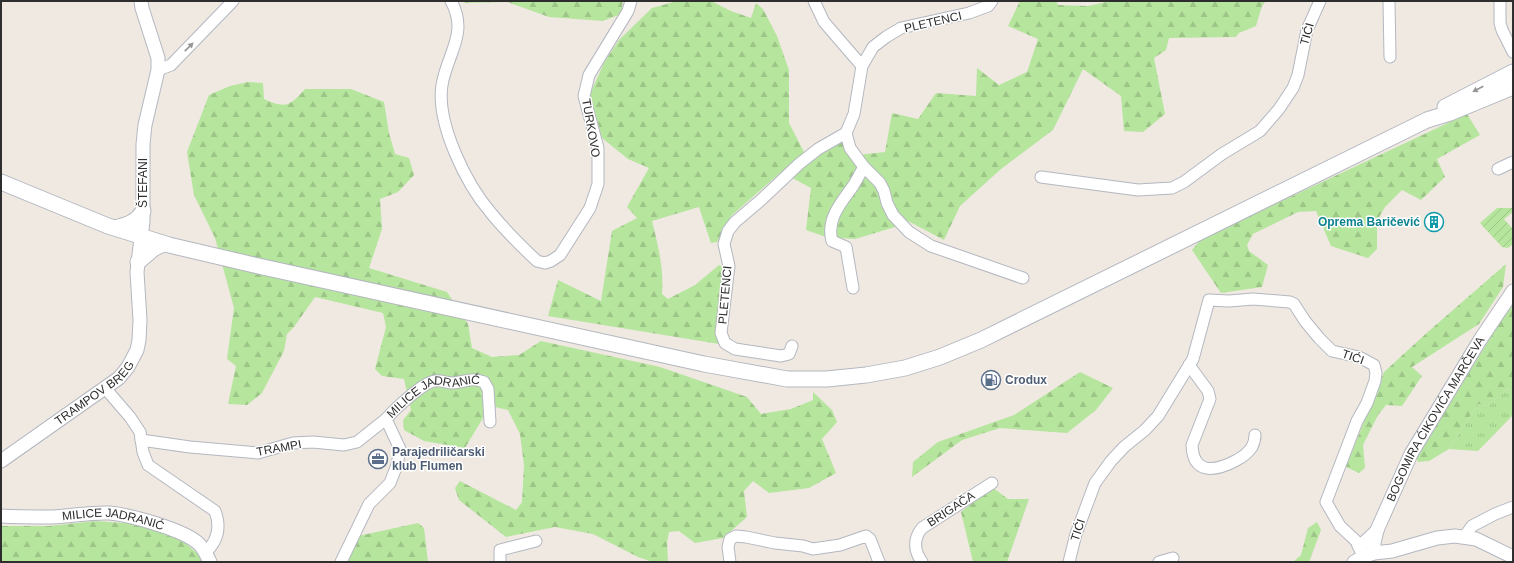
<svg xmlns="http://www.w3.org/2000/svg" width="1514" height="563" font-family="Helvetica,sans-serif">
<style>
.grass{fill:url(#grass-tufts)}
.forest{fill:url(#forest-firs)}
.garden{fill:url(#garden-furrows)}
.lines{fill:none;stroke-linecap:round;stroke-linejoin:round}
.minor-casing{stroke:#b4b7c1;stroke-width:13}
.tertiary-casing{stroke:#b4b7c1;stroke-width:15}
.secondary-casing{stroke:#b4b7c1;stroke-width:17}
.minor{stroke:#fff;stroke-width:11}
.tertiary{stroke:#fff;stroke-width:13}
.secondary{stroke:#fff;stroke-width:15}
.oneway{fill:#969696}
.labels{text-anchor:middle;stroke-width:3;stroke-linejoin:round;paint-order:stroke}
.street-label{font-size:12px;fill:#2e2e2e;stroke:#fff}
.culture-label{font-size:12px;font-weight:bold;fill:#0d838f;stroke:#fff;text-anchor:end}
.service-label{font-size:12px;font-weight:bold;fill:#4e5e75;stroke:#fff;text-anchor:start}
</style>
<defs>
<pattern id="grass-tufts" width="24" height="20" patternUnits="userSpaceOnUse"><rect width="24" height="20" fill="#b6e59e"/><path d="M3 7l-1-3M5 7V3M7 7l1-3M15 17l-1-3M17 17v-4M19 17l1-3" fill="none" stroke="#9dc588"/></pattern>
<pattern id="forest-firs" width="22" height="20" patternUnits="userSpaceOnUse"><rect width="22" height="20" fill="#b6e59e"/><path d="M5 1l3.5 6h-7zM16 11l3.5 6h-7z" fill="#9dc588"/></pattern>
<pattern id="garden-furrows" width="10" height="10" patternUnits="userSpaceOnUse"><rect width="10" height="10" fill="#b6e59e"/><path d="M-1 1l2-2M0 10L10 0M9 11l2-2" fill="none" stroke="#9dc588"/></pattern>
</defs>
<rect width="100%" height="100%" fill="#efe9e1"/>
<path class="grass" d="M1508 388 1513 394V415L1478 451 1449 449 1478 404 1488 406Z"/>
<path class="forest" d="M462 1H623L621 14 603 21 549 17 507 2 465 3Z
M677 1H711L731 11 751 18 756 3 763 9 777 36 789 70V123L804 152 813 156 843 140 848 156 885 152 892 113 918 119 936 93 976 96 977 68 999 85 1027 72 1038 39 1008 26 1020 1H1056L1058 5 1088 6 1111 1H1266L1262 6 1256 26 1239 33 1236 37 1169 38 1166 50 1154 58 1165 114 1143 132 1124 131 1121 96 1083 69 1053 130 1001 169 960 206 944 240 908 221 895 227 855 239 826 237 806 230 811 188 781 172 731 216 717 242 711 243 699 207 652 221C658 245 664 268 662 294L668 299 695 285 719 265 724 268 719 344 548 316 558 280 601 301 612 231 637 218 627 207 649 168 628 159 602 138 590 94 604 63 619 40 652 8Z
M248 82 263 83 264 99C286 109 290 106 305 89H351L384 102 389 133 395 154 409 158 414 175 398 192 380 199 382 229 369 268 447 292 468 324 472 348 492 357 519 355 541 341 660 367 747 397 761 414 791 409 813 400V392L832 410 837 422 822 439 836 473 809 488 769 493 753 481 744 491 747 517 723 538 695 543 679 531 669 532 667 542 668 562H653L638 557 593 534 555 527 506 537 459 500 455 488 460 481 516 510 522 502 524 465 520 434 508 410 495 407 486 413 465 448 424 441 404 430 403 420 411 410 404 379 382 376 375 369 386 327 383 313 315 297 294 327 287 334 284 351 262 393 247 405 228 404 236 366 227 359 234 308 215 238 194 195 187 152 209 95 230 86Z
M1467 114 1480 135 1437 159 1445 177 1421 200 1402 190 1385 207 1377 221V249L1368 258 1331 246 1316 211 1298 212 1253 234 1247 245 1249 251 1268 265 1262 287 1221 293 1192 250 1201 239Z
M1506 264 1503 287 1479 324 1412 367 1422 376 1402 406 1386 405 1378 415 1363 445 1365 468 1359 473 1346 467 1384 372 1430 330Z
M1513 305V394L1508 388 1488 406 1478 404 1449 449 1429 461 1418 462 1416 458 1502 319Z
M1080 372 1113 388 1096 410 1067 433 1000 428 962 440 912 477 913 462 938 442 1014 415Z
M992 487 1008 499H1029L1007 562H973L961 512Z
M95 521 138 524 183 541 199 555 202 562H1V526H50Z
M1317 522 1321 530 1309 562H1293L1301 555 1308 528Z
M418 523 424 528 428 562H348L358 536Z"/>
<path class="garden" d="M1497 208H1513V212L1504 219 1513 229V244L1508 248 1502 247 1480 223Z"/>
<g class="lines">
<g class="minor-casing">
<g id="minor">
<path d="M451 1C469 33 447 54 442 85 436 123 466 184 491 213 505 230 521 246 537 261L545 263 551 261 560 255 590 208 598 184V148L584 96 589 75 628 11 631 1"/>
<path d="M814 1 824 22 862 66"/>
<path d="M1389 1 1390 57"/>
<path d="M1500 1V23L1502 30 1513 52"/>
<path d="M158 70 171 65 233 1"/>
<path d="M846 133 850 148 864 167 880 183 884 191 887 203 893 215 909 232 931 246 1023 278"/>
<path d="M1498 169 1513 162"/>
<path d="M1041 177 1138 190 1172 188 1184 182 1222 154 1260 131 1279 109 1293 88 1298 75 1307 30 1320 1"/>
<path d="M853 288 846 247 832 241C826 219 841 203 853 186 857 180 860 173 864 167"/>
<path d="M792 346 789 354 781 356 735 349 725 343 721 333 729 266 724 244 728 231 735 222 761 200 799 164 818 149 846 133 854 114 862 66 873 47 886 37 901 28 969 13 988 6 992 1"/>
<path d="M1189 365 1208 391 1210 399 1192 445C1193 474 1214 472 1235 461 1241 458 1248 453 1252 447 1254 443 1255 439 1255 435"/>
<path d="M105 388 130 417 140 432 143 452 148 465 215 511C221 527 218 541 205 553"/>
<path d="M141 440 190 447 258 453 293 443 313 442 344 445 357 442 386 419"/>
<path d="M1464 537 1472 526 1495 514 1513 507"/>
<path id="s1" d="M341 562 369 504 390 483 397 465 400 449 386 419C394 410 423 382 435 381 441 380 447 383 453 383 466 382 471 377 484 382L488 389 490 422"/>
<path d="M500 562V550L536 541"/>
<path d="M730 562 728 547 730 539 736 536 746 537 775 543 803 546 813 549 840 545 866 536 870 539 879 562"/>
<path d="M922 562C914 551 913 539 922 528L992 483"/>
<path d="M1069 562 1076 534 1095 483 1111 461 1124 447 1145 430 1158 416 1193 359 1209 300 1229 301 1253 299 1290 302 1294 304 1305 321 1319 338 1332 351 1359 357 1374 365 1376 373 1375 381 1367 403 1357 421 1326 502 1340 526 1356 541 1362 554"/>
<path d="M1159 562 1173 558"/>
</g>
</g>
<g class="tertiary-casing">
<g id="tertiary">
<path id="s2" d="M1 461 119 378 128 367 137 350 139 340 140 320 137 272 143 221V144L145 125 158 70V58L142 8 141 1"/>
<path id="s3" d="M1 516C18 517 35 517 53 517 72 516 91 512 110 513 130 515 185 530 199 544 204 549 207 556 210 562"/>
<path d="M1359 545 1364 543 1377 531"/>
<path id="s4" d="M1374 553V543L1377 530 1411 454 1480 340 1513 291"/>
<path d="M1354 562 1363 557 1374 553 1392 551 1437 538 1455 536 1476 539 1513 557"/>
</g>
</g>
<g class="secondary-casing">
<path id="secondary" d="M1445 107 1513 72
M1 182 108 226 169 245 254 265 704 364 787 379H827L866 375 905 368 940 357 981 340 1427 120 1450 113 1513 87
M115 228C127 225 137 222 143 211
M138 262 153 249 163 244"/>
</g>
<use href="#minor" class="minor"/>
<use href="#tertiary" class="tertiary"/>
<use href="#secondary" class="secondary"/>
</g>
<defs><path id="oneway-solid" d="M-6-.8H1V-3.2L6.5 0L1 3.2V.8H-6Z"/></defs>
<g class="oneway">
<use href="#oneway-solid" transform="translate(189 47) rotate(-44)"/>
<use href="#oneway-solid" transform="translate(1478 89) rotate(152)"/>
</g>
<defs>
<g id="building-ring" transform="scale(1)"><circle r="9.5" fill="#fff" stroke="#0f9aa8" stroke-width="1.5"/><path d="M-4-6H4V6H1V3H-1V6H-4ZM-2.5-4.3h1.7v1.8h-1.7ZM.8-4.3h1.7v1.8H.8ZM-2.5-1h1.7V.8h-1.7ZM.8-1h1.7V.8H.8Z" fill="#0f9aa8"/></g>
<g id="fuel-ring" transform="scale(1)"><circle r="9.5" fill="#fff" stroke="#5c6f8a" stroke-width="1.5"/><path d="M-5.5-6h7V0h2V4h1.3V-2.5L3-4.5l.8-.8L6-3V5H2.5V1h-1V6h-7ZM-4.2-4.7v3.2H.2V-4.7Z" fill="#5c6f8a"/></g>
<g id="office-ring" transform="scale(1)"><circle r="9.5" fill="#fff" stroke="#5c6f8a" stroke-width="1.5"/><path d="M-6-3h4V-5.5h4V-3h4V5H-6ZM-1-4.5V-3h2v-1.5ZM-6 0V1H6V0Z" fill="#5c6f8a"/></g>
</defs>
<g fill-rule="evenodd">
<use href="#building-ring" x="1434" y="222"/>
<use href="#fuel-ring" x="991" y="380"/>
<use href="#office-ring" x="378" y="459"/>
</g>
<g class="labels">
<g class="street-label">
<text transform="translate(933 22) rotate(-13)" y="4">PLETENCI</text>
<text transform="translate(1307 34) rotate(-74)" y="4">TIĆI</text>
<text transform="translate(591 128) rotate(80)" y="4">TURKOVO</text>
<text transform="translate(143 183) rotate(-90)" y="4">ŠTEFANI</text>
<text transform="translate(725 295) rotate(-85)" y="4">PLETENCI</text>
<text transform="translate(1353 357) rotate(19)" y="4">TIĆI</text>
<text dy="4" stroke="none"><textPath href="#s2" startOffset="116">TRAMPOV BREG</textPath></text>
<text dy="4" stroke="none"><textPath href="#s1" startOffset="219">MILICE JADRANIĆ</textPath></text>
<text dy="4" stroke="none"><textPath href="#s4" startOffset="149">BOGOMIRA ĆIKOVIĆA MARČEVA</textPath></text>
<text transform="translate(279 448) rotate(-10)" y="4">TRAMPI</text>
<text transform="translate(951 509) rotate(-33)" y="4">BRIGAČA</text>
<text dy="4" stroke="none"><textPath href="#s3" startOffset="113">MILICE JADRANIĆ</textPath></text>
<text transform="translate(1078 530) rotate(-72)" y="4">TIĆI</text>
</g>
<g class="culture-label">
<text x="1420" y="226">Oprema Baričević</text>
</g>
<g class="service-label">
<text x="1005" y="384">Crodux</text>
<text x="392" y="456">Parajedriličarski<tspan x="392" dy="14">klub Flumen</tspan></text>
</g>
</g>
<rect width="1514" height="563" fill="none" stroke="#2e2e2e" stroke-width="4"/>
</svg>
